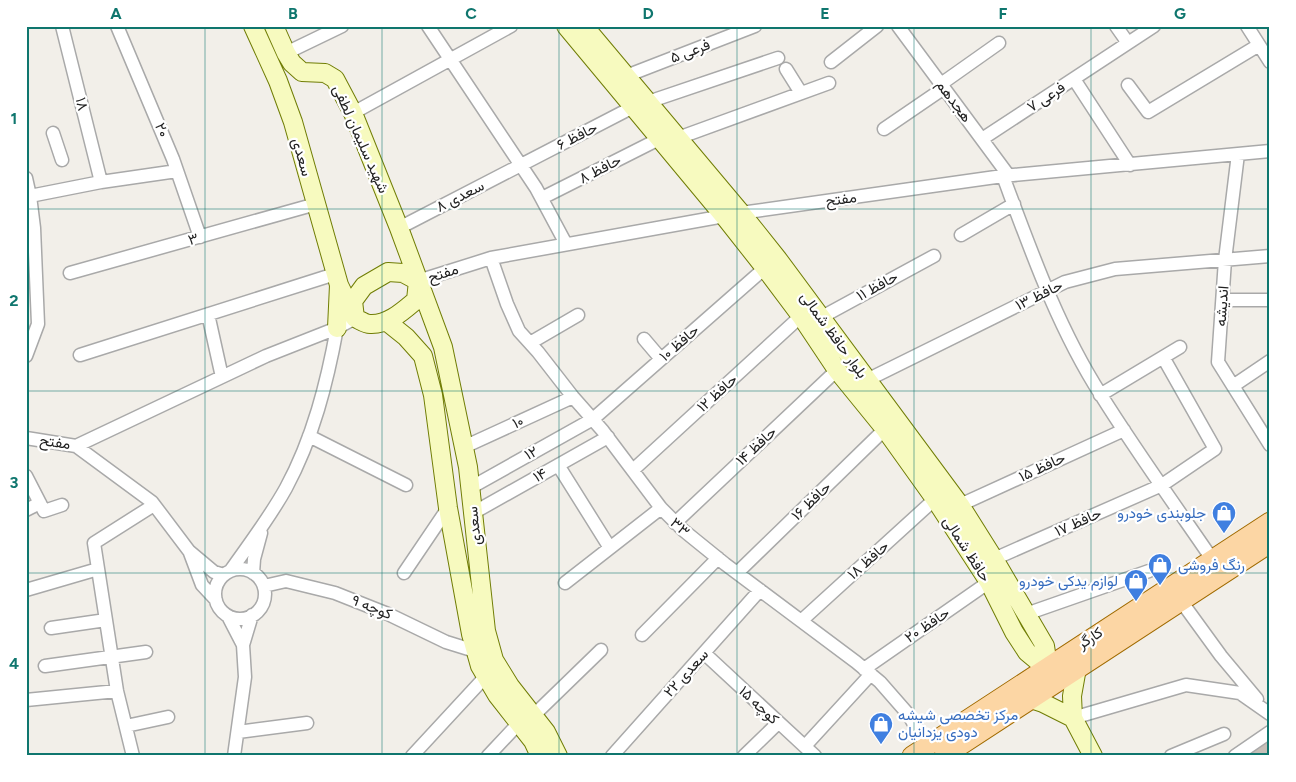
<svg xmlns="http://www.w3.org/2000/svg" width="1296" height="782" font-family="Figtree,Vazirmatn,sans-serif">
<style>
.building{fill:#c7bfb8}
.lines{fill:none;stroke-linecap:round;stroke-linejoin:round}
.street-casing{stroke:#a9a9a9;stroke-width:15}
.secondary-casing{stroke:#707d05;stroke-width:20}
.primary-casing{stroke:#a06b00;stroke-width:21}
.street{stroke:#fff;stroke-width:12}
.secondary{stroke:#f7fabf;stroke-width:18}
.primary{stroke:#fcd6a4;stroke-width:19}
.grid{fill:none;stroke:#0f766e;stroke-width:1;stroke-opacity:0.55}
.labels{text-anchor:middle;stroke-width:4.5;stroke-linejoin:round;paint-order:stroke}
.street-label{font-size:15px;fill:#222;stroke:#fff}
.shop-label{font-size:15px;fill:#366cbe;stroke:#fff;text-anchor:end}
.neatline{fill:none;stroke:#0f766e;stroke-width:2}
.grid-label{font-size:16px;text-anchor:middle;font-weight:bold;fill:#0f766e}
</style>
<rect width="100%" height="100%" fill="#f2efe9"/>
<path class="building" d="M1270 740V756H1246Z"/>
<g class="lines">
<g class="street-casing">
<path id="street" d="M62 26 101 182
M117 26 173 159 200 237
M428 26 536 188 566 244
M898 26 1009 176
M1116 26 1128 43
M1247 26 1270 62
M286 53 342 26
M831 62 877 26
M786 69 801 93
M626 76 755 26
M1074 79 1130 165
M941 84 999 43
M1128 85 1148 112 1259 45
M648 102 778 58
M353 113 511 26
M884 129 944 88
M53 133 62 160
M678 138 829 83
M982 139 1154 26
M1238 154 1225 260 1218 362 1270 445
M1003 176C1031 251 1058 328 1101 395 1136 451 1175 505 1212 559
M26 178 30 196 34 228 38 324 26 356
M30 196 101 182 177 171
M542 198 659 139
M399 228 633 107
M961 235 1014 204
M491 258 507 304 519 331 538 352 573 397 603 431 661 508 683 530 725 564 856 662 880 682 908 714 927 746
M70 273 316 204
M418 281 491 258 741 213 1003 176 1270 151
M1223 300H1270
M208 314 222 377
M820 318 934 256
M644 339 661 359
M530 343 578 315
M80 355 335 274
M867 380 1065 282 1115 269 1270 256
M1233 386 1270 361
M1100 395 1180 347
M309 436 406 485
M26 438 76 446 266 356 337 328 355 318
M76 446 152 502 189 551 214 572 224 575
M464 447 573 397
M558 465 610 548
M633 470 801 316
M26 476 44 511 62 505
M470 488 593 419 765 268
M960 505 1124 430
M26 510 40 503
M473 513 608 437
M675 523 837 370
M190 553 202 585 216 600
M994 559 1162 485 1215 449 1163 357
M215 594a25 25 0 1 1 50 0a25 25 0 1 1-50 0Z
M231 570C250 543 270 517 286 488 313 438 327 383 337 328
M253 573 254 559 261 533
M404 573 448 508
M737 573 885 429
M565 583 661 508
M264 586 286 581 335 593 388 614 446 642 475 651
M26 590 98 569
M1181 601 1221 656 1257 699
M1026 614 1149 571
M228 616 243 645
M801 621 935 499
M51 628 106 620
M642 635 718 558
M704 653 815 756
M45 666 146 652
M864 669 989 582
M26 700 117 691
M533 716 601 650
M1073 718 1186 685 1240 693 1270 714
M126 726 168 717
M238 732 307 723
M805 746 871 674
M133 756 117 691 94 543 154 505
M234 756 245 677 243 645 252 615
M412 756 486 676
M488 756 519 723
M612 756 760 590
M744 756 778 723
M1171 756 1224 734
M1235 756 1270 732"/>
</g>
<g class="secondary-casing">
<path id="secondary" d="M253 26 278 81 293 122 339 285 355 318
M274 26 286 53 292 63 302 72 325 73 335 79 353 113 399 228 443 347 468 467 486 631 494 660 510 686 546 732 558 756
M566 26 724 216 765 268 801 316 837 370 885 429 935 499 989 582 1014 632 1027 652 1039 662 1048 666 1045 646 994 559 960 505 777 258 741 213 584 26
M388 272 403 273 418 281 416 300C403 311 388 325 370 324 365 324 360 320 355 318L353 301 364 286Z
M386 321 406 337 423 356 433 395 448 508 471 634 480 666 497 695 533 741 540 756
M337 328 339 285
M1077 668 1072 696 1073 718 1093 756
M1031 699 1043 703 1073 718"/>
</g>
<g class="primary-casing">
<path id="primary" d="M912 756 1270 522
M944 756 1270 543"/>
</g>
<use href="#street" class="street"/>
<use href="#secondary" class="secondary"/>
<use href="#primary" class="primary"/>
</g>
<path class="grid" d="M205 26V756M382 26V756M559 26V756M737 26V756M914 26V756M1091 26V756M26 209H1270M26 391H1270M26 573H1270"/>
<defs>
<g id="shop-pin" transform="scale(1.25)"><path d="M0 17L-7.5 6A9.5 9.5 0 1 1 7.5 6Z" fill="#3f7fe0" stroke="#fff"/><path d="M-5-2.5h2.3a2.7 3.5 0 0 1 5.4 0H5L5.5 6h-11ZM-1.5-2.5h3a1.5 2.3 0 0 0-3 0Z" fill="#fff"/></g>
</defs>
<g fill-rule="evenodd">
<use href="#shop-pin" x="1224" y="513"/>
<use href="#shop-pin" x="1160" y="565"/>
<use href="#shop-pin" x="1136" y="581"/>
<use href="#shop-pin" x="881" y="724"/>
</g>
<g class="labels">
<g class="street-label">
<text transform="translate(690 51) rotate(-21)" y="5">فرعی ۵</text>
<text transform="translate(1046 97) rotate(-33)" y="5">فرعی ۷</text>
<text transform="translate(954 101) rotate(53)" y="5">هجدهم</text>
<text transform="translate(82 104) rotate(76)" y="5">۱۸</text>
<text transform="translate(162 130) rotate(68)" y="5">۲۰</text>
<text transform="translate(577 136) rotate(-27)" y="5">حافظ ۶</text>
<text transform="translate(361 139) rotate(66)" y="5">شهید سلیمان لطفی</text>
<text transform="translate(302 157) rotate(74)" y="5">سعدی</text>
<text transform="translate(600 169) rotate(-27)" y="5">حافظ ۸</text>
<text transform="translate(460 196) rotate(-27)" y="5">سعدی ۸</text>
<text transform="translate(841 199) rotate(-8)" y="5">مفتح</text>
<text transform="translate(193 239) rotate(-16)" y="5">۳</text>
<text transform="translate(443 273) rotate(-18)" y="5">مفتح</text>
<text transform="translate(877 286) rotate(-29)" y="5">حافظ ۱۱</text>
<text transform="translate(1039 295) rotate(-26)" y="5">حافظ ۱۳</text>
<text transform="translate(1222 306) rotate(-86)" y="5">اندیشه</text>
<text transform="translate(834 335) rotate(54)" y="5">بلوار حافظ شمالی</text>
<text transform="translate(679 343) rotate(-41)" y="5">حافظ ۱۰</text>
<text transform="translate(717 393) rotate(-42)" y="5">حافظ ۱۲</text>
<text transform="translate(518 422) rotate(-24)" y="5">۱۰</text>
<text transform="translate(55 442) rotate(8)" y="5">مفتح</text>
<text transform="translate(756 446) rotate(-43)" y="5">حافظ ۱۴</text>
<text transform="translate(531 453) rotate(-29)" y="5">۱۲</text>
<text transform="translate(1042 467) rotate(-25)" y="5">حافظ ۱۵</text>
<text transform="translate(540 475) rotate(-29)" y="5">۱۴</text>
<text transform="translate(811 501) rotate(-44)" y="5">حافظ ۱۶</text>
<text transform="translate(1078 522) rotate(-24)" y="5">حافظ ۱۷</text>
<text transform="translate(474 526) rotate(-96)" y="5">سعدی</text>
<text transform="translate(680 527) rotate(42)" y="5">۳۳</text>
<text transform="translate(967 549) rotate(57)" y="5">حافظ شمالی</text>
<text transform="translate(868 560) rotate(-42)" y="5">حافظ ۱۸</text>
<text transform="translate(372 607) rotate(22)" y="5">کوچه ۹</text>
<text transform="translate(927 625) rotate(-34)" y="5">حافظ ۲۰</text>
<text transform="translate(1090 638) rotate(-33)" y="5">کارگر</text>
<text transform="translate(686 673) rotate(-48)" y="5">سعدی ۲۲</text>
<text transform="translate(759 705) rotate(43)" y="5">کوچه ۱۵</text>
</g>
<g class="shop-label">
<text x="1206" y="518">جلوبندی خودرو</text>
<text x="1178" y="570" text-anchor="start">رنگ فروشی</text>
<text x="1118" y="586">لوازم یدکی خودرو</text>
<text x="898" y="720" text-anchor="start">مرکز تخصصی شیشه<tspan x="898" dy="17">دودی یزدانیان</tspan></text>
</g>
</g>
<rect width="1296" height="782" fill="none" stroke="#ffffff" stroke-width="55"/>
<rect x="28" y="28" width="1240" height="726" class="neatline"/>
<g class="grid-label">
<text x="116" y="19">A</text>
<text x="293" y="19">B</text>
<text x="471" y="19">C</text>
<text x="648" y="19">D</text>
<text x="825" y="19">E</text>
<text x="1003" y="19">F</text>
<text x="1180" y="19">G</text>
<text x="14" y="124">1</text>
<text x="14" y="306">2</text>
<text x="14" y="488">3</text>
<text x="14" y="669">4</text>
</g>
</svg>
